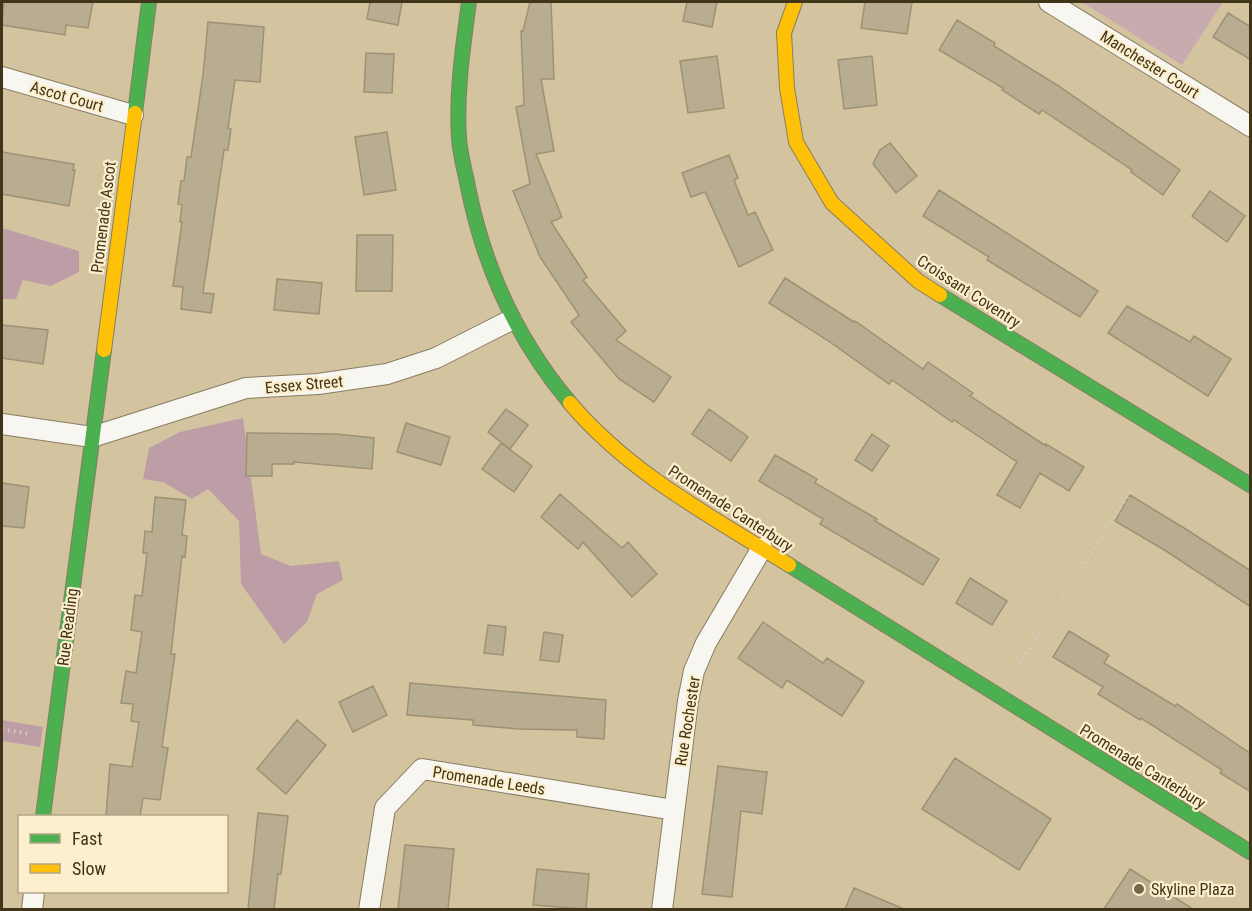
<svg xmlns="http://www.w3.org/2000/svg" width="1252" height="911" font-family="'Roboto Condensed',sans-serif">
<style>
.green{fill:#c7abaf}
.forest{fill:#be9ea6}
.building{fill:#b8ac91;stroke:#9e9174;stroke-width:1.5}
.lines{fill:none;stroke-linecap:round;stroke-linejoin:round}
.street-casing{stroke:#887d62;stroke-width:22}
.fast-casing{stroke:#887d62;stroke-width:16}
.slow-casing{stroke:#887d62;stroke-width:16}
.path{stroke:#d1ccc0;stroke-width:4;stroke-dasharray:1.5 4.5;stroke-linecap:butt}
.street{stroke:#f8f6f1;stroke-width:20}
.fast{stroke:#4caf50;stroke-width:14}
.slow{stroke:#ffc107;stroke-width:14}
.poi-dot{fill:#736748;stroke:#fdefce;stroke-width:2}
.labels{text-anchor:middle;stroke-width:4.5;stroke-linejoin:round;paint-order:stroke}
.street-label{font-size:16px;fill:#403519;stroke:#fdefce}
.poi-label{font-size:16px;fill:#403519;stroke:#fdefce;text-anchor:start}
</style>
<rect width="100%" height="100%" fill="#d3c49f"/>
<path class="green" d="M1082 2H1223L1182 65Z"/>
<path class="forest" d="M2 228 79 251V272L51 286 23 280 16 299H2Z
M243 418 261 554 291 566 339 561 343 580 317 594 307 622 284 644 241 584 239 521 208 489 192 499 163 482 143 479 149 448 180 432Z
M2 720 43 727 40 747 2 741Z"/>
<path class="building" d="M4 2H93L88 28 66 25 65 35 2 25Z
M370 2H402L398 25 367 19Z
M530 2H551L554 79H541L554 151 536 154 562 217 551 222 587 277 583 280 626 331 616 340 671 377 654 402 619 379 571 322 579 315 540 257 513 191 530 184 516 107 524 105 521 31H523Z
M687 2H717L712 27 683 21Z
M865 2H912L907 34 861 28Z
M1228 13 1251 27V60L1213 37Z
M957 20 995 43 994 46 1057 85 1180 170 1163 195 1131 172 1132 170 1042 110 1039 114 1002 90 1003 88 939 50Z
M208 22 264 27 260 82 235 80 228 128 231 129 228 150H224L203 293 214 294 211 313 181 309 183 287 173 286 182 222H180L182 205 178 204 181 181H184L187 157H191L203 75Z
M366 53 394 54 392 93 364 92Z
M717 56 724 108 688 113 680 61Z
M872 56 877 105 844 109 838 60Z
M387 132 396 190 364 195 355 137Z
M890 143 917 176 896 193 873 164 880 150Z
M2 152 74 164 73 170H75L69 206 2 194Z
M729 155 738 178 734 180 748 215 755 212 773 250 739 267 705 192 691 197 682 173Z
M939 190 1098 291 1080 317 987 260 989 257 923 216Z
M1210 191 1245 216 1227 242 1192 216Z
M357 235H393L392 291H356Z
M785 278 854 322 855 321 923 369 928 362 973 393 970 396 1046 446V444L1084 467 1069 491 1040 473 1020 508 997 495 1017 462 954 420 952 422 892 380 889 384 827 340 769 303Z
M277 279 322 283 319 314 274 310Z
M1127 306 1190 342 1194 336 1231 359 1208 396 1108 333Z
M2 325 48 330 43 364 2 358Z
M506 409 528 425 510 449 488 432Z
M709 409 748 437 731 461 692 434Z
M406 423 450 437 441 465 397 452Z
M247 433 336 434 374 438 372 469 294 462V464H272V476H246Z
M872 434 889 446 872 471 855 460Z
M501 443 532 466 514 492 482 469Z
M775 455 817 479 815 483 877 519 875 521 939 559 923 585 820 524 823 519 759 481Z
M2 483 29 487 24 528 2 526Z
M560 494 622 548 628 542 657 574 632 597 583 542 578 549 541 517Z
M1130 495 1184 528 1251 571V607L1166 551 1115 521Z
M155 497 186 500 182 535 187 536 185 557 182 556 171 654H175L162 747 168 748 160 800 143 798 140 816H106L110 764 132 767 139 722 131 721 133 704 121 703 126 671 136 673 142 632 131 630 135 595 142 596 147 553H143L145 531 152 532Z
M970 578 1007 601 992 625 956 603Z
M763 622 823 663 827 658 864 682 842 716 787 680 782 688 738 658Z
M488 625 506 627 503 655 484 653Z
M1069 631 1109 655 1104 663 1175 706 1177 704 1251 754V792L1220 773 1222 770 1141 718 1140 720 1098 694 1103 687 1053 657Z
M544 632 563 635 559 662 540 660Z
M410 683 606 700 604 739 577 737V730L518 729 473 725V720L407 715Z
M373 686 387 715 353 732 339 702Z
M297 720 326 745 286 794 257 769Z
M955 758 1051 819 1019 870 922 809Z
M718 766 767 772 762 814 741 811 732 897 702 894Z
M258 813 288 816 281 874H278L274 909H248Z
M405 845 454 849 448 909H398Z
M537 869 589 874 586 909 533 905Z
M1130 869 1193 909H1104Z
M854 888 904 909H845Z"/>
<g class="lines">
<g class="street-casing">
<path id="street" d="M1049 2 1250 126
M2 77 133 115
M2 424 92 437 246 388 318 384 387 374 436 358 511 320
M32 910 34 892
M369 910 385 808 422 769 674 810
M662 910 688 701 694 671 706 643 762 548"/>
</g>
<g class="fast-casing">
<path id="fast" d="M469 2C463 47 456 93 459 138 460 155 465 171 468 187 484 268 517 340 570 403
M135 113 149 2
M940 295 1250 485
M789 565 1250 852
M43 816 104 350"/>
</g>
<g class="slow-casing">
<path id="slow" d="M795 2 784 33 787 88 796 142 832 203 918 281 940 295
M104 350 135 113
M570 403C629 473 712 517 789 565"/>
</g>
<path class="path" d="M1016 669 1154 455
M2 729 29 734"/>
<use href="#street" class="street"/>
<use href="#fast" class="fast"/>
<use href="#slow" class="slow"/>
</g>
<circle class="poi-dot" cx="1139" cy="889" r="6"/>
<g class="labels">
<g class="street-label">
<text transform="translate(1150 64) rotate(32)" y="6">Manchester Court</text>
<text transform="translate(67 96) rotate(16)" y="6">Ascot Court</text>
<text transform="translate(103 217) rotate(-83)" y="6">Promenade Ascot</text>
<text transform="translate(969 291) rotate(33)" y="6">Croissant Coventry</text>
<text transform="translate(304 384) rotate(-5)" y="6">Essex Street</text>
<text transform="translate(731 508) rotate(33)" y="6">Promenade Canterbury</text>
<text transform="translate(67 627) rotate(-83)" y="6">Rue Reading</text>
<text transform="translate(687 721) rotate(-81)" y="6">Rue Rochester</text>
<text transform="translate(1143 766) rotate(32)" y="6">Promenade Canterbury</text>
<text transform="translate(489 780) rotate(9)" y="6">Promenade Leeds</text>
</g>
<g class="poi-label">
<text x="1151" y="895">Skyline Plaza</text>
</g>
</g>
<rect width="1252" height="911" fill="none" stroke="#403519" stroke-width="6"/>
<rect x="18" y="815" width="210" height="78" fill="#fdefce" stroke="#b1a586" stroke-width="1.5"/>
<rect x="30" y="834" width="30" height="9" fill="#4caf50" stroke="#b1a586" stroke-width="1.5"/>
<text x="72" y="845" font-size="18" fill="#403519">Fast</text>
<rect x="30" y="864" width="30" height="9" fill="#ffc107" stroke="#b1a586" stroke-width="1.5"/>
<text x="72" y="875" font-size="18" fill="#403519">Slow</text>
</svg>
